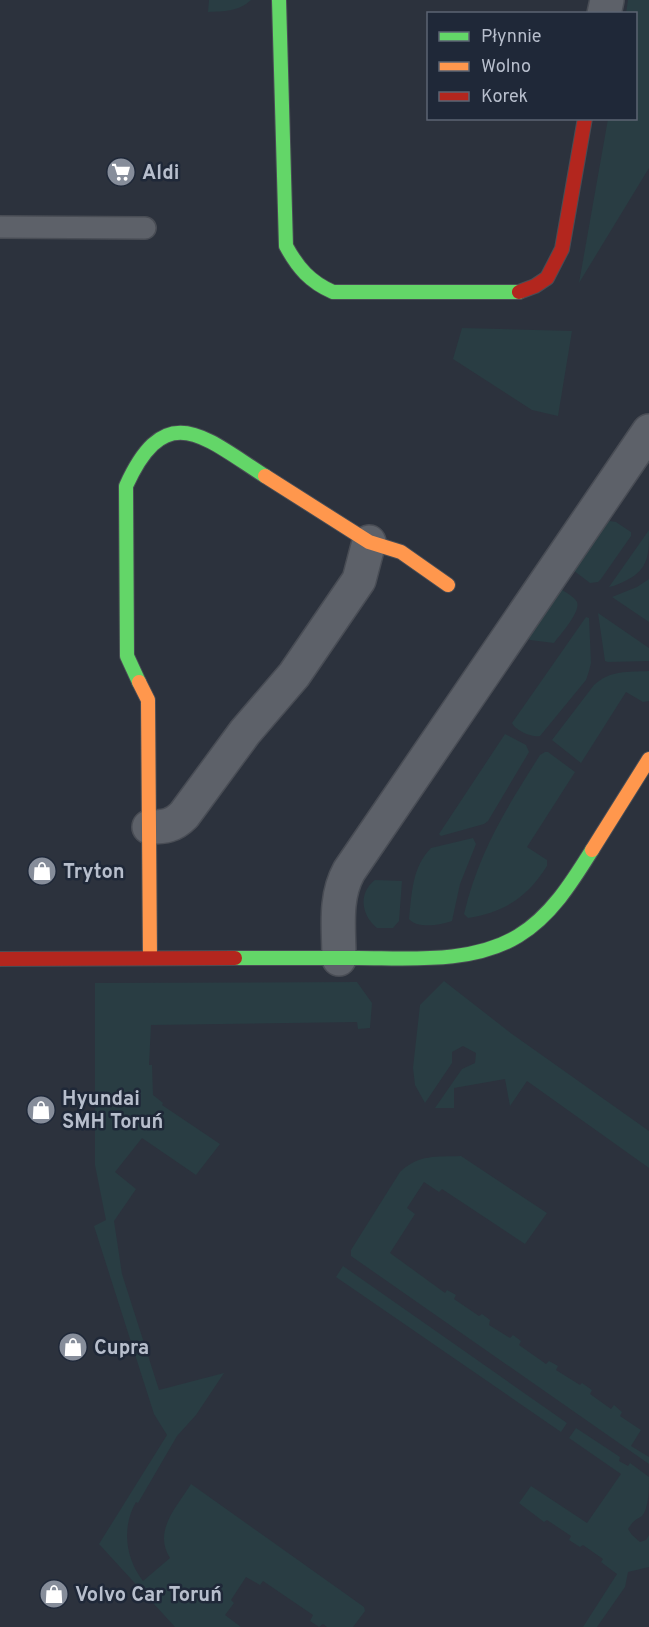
<svg xmlns="http://www.w3.org/2000/svg" width="649" height="1627" font-family="Overpass,sans-serif">
<style>
.green{fill:#293d43}
.lines{fill:none;stroke-linecap:round;stroke-linejoin:round}
.lane-casing{stroke:#494d55;stroke-width:24}
.street-casing{stroke:#494d55;stroke-width:36}
.fast-casing{stroke:#494d55;stroke-width:16}
.slow-casing{stroke:#494d55;stroke-width:16}
.jam-casing{stroke:#494d55;stroke-width:16}
.lane{stroke:#5d6169;stroke-width:21}
.street{stroke:#5d6169;stroke-width:33}
.fast{stroke:#63d668;stroke-width:14}
.slow{stroke:#ff974d;stroke-width:14}
.jam{stroke:#b3261e;stroke-width:14}
.labels{text-anchor:middle;stroke-width:5;stroke-linejoin:round;paint-order:stroke}
.poi-label{font-size:20px;font-weight:bold;fill:#b7becc;stroke:#1f2838;text-anchor:start}
</style>
<rect width="100%" height="100%" fill="#2c323d"/>
<path class="green" d="M209 0H251C238 12 224 11 208 12Z
M628 0H649V168L579 283 608 119 636 118V14L626 13Z
M462 328 572 331 558 416 532 410 453 359Z
M610 521 616 522 631 532V536L601 579 598 582 590 583 573 570 601 523Z
M649 530C649 554 649 569 627 580 621 583 615 586 609 587Z
M649 579V622L612 597 637 587Z
M558 587C563 591 574 596 577 602 581 612 560 635 554 643L530 640 527 636Z
M598 613 649 648V661L608 662 605 661Z
M586 617 589 618 591 663 589 671 586 680 540 736C532 738 515 730 512 723Z
M649 671V701L643 702 626 692 581 763 552 740 594 685C610 670 628 672 649 671Z
M505 734 526 745 529 752 488 821 484 824 441 836 439 834Z
M545 752H548L575 772 527 847 547 860V866C527 898 504 912 468 918L464 914C479 851 506 809 540 755Z
M473 838 476 844 460 884 452 921C441 925 417 929 409 919 412 893 412 867 431 848Z
M375 880 402 881 399 921 393 928H377C361 915 358 893 375 880Z
M444 981 512 1034 649 1131V1168L527 1081 510 1106 505 1079 454 1088V1108H435L462 1069 475 1063 476 1053 463 1046 452 1052V1063L425 1103 415 1085 413 1068 420 1005Z
M357 982 372 1003 370 1028 358 1029 357 1022 151 1025 149 1065H152L153 1095 163 1103 162 1105 220 1144 196 1175 142 1138 115 1172 136 1189 114 1221 122 1274 159 1390 224 1373 196 1415 177 1436 138 1503 136 1502C121 1528 126 1559 143 1581L170 1558C153 1531 176 1508 191 1484L364 1607 365 1611 353 1627H327L323 1624 319 1627 310 1621 313 1615 263 1581 260 1585 246 1577 231 1600 234 1603 225 1615 241 1627H175L99 1544 167 1435 154 1414 94 1226 106 1220 95 1165V983Z
M461 1156 547 1213 525 1244 442 1189 439 1192 424 1182 407 1208 415 1214 390 1253 445 1293 447 1290 456 1295 454 1299 479 1316 482 1314 490 1320 489 1325 510 1338 513 1335 521 1341 519 1345 546 1364 549 1361 558 1366 556 1370 580 1385 582 1383 592 1390 590 1394 611 1409 614 1405 622 1412 620 1416 641 1430 631 1446 649 1457V1464L351 1256V1250L400 1172C419 1154 436 1157 461 1156Z
M343 1266 567 1423 561 1432 336 1277Z
M576 1428 620 1457 619 1461 628 1466 630 1463 649 1477C649 1489 649 1508 642 1516 634 1521 634 1520 628 1529L632 1535 640 1542 646 1540 649 1535V1567L628 1572 625 1587 597 1627H583L617 1574 601 1562 603 1559 583 1545 580 1547 569 1540 571 1536 547 1520 544 1522 519 1503 531 1486 587 1523 621 1474 569 1438Z"/>
<g class="lines">
<g class="lane-casing">
<path id="lane" d="M0 227 145 228"/>
</g>
<g class="street-casing">
<path id="street" d="M604 14 607 0
M149 827C165 827 173 826 184 815L245 732 294 675 359 580 369 542
M339 959C339 929 334 898 349 871L649 431"/>
</g>
<g class="fast-casing">
<path id="fast" d="M279 0 286 246C298 268 310 282 333 292H519
M139 682 127 656 126 486C166 397 205 438 265 476
M235 958C276 958 317 958 358 958 410 958 472 964 518 936 551 916 572 882 592 850"/>
</g>
<g class="slow-casing">
<path id="slow" d="M265 476 369 542 401 552 448 585
M139 682 148 700 150 958
M592 850 649 759"/>
</g>
<g class="jam-casing">
<path id="jam" d="M519 292 535 286 547 278 562 249 585 118
M0 959 235 958"/>
</g>
<use href="#lane" class="lane"/>
<use href="#street" class="street"/>
<use href="#fast" class="fast"/>
<use href="#slow" class="slow"/>
<use href="#jam" class="jam"/>
</g>
<defs>
<g id="supermarket-disc" transform="scale(1.5)"><circle r="9.5" fill="#868d9a" stroke="#1f2838"/><path d="M-6-5.5h2.5l.6 2H6L4.5 2H-2.5L-4.4-4H-6ZM-1.5 3.2a1.3 1.3 0 1 0 .1 0ZM3 3.2a1.3 1.3 0 1 0 .1 0Z" fill="#fff"/></g>
<g id="shop-disc" transform="scale(1.5)"><circle r="9.5" fill="#868d9a" stroke="#1f2838"/><path d="M-5-2.5h2.3a2.7 3.5 0 0 1 5.4 0H5L5.5 6h-11ZM-1.5-2.5h3a1.5 2.3 0 0 0-3 0Z" fill="#fff"/></g>
</defs>
<g fill-rule="evenodd">
<use href="#supermarket-disc" x="121" y="172"/>
<use href="#shop-disc" x="42" y="871"/>
<use href="#shop-disc" x="41" y="1110"/>
<use href="#shop-disc" x="73" y="1347"/>
<use href="#shop-disc" x="54" y="1594"/>
</g>
<g class="labels">
<g class="poi-label">
<text x="142" y="179">Aldi</text>
<text x="63" y="878">Tryton</text>
<text x="62" y="1105">Hyundai<tspan x="62" dy="23">SMH Toruń</tspan></text>
<text x="94" y="1354">Cupra</text>
<text x="75" y="1601">Volvo Car Toruń</text>
</g>
</g>
<rect x="427" y="12" width="210" height="108" fill="#1f2838" stroke="#5c6473" stroke-width="1.5"/>
<rect x="439" y="32" width="30" height="9" fill="#63d668" stroke="#5c6473" stroke-width="1.5"/>
<text x="481" y="42" font-size="18" fill="#b7becc">Płynnie</text>
<rect x="439" y="62" width="30" height="9" fill="#ff974d" stroke="#5c6473" stroke-width="1.5"/>
<text x="481" y="72" font-size="18" fill="#b7becc">Wolno</text>
<rect x="439" y="92" width="30" height="9" fill="#b3261e" stroke="#5c6473" stroke-width="1.5"/>
<text x="481" y="102" font-size="18" fill="#b7becc">Korek</text>
</svg>
